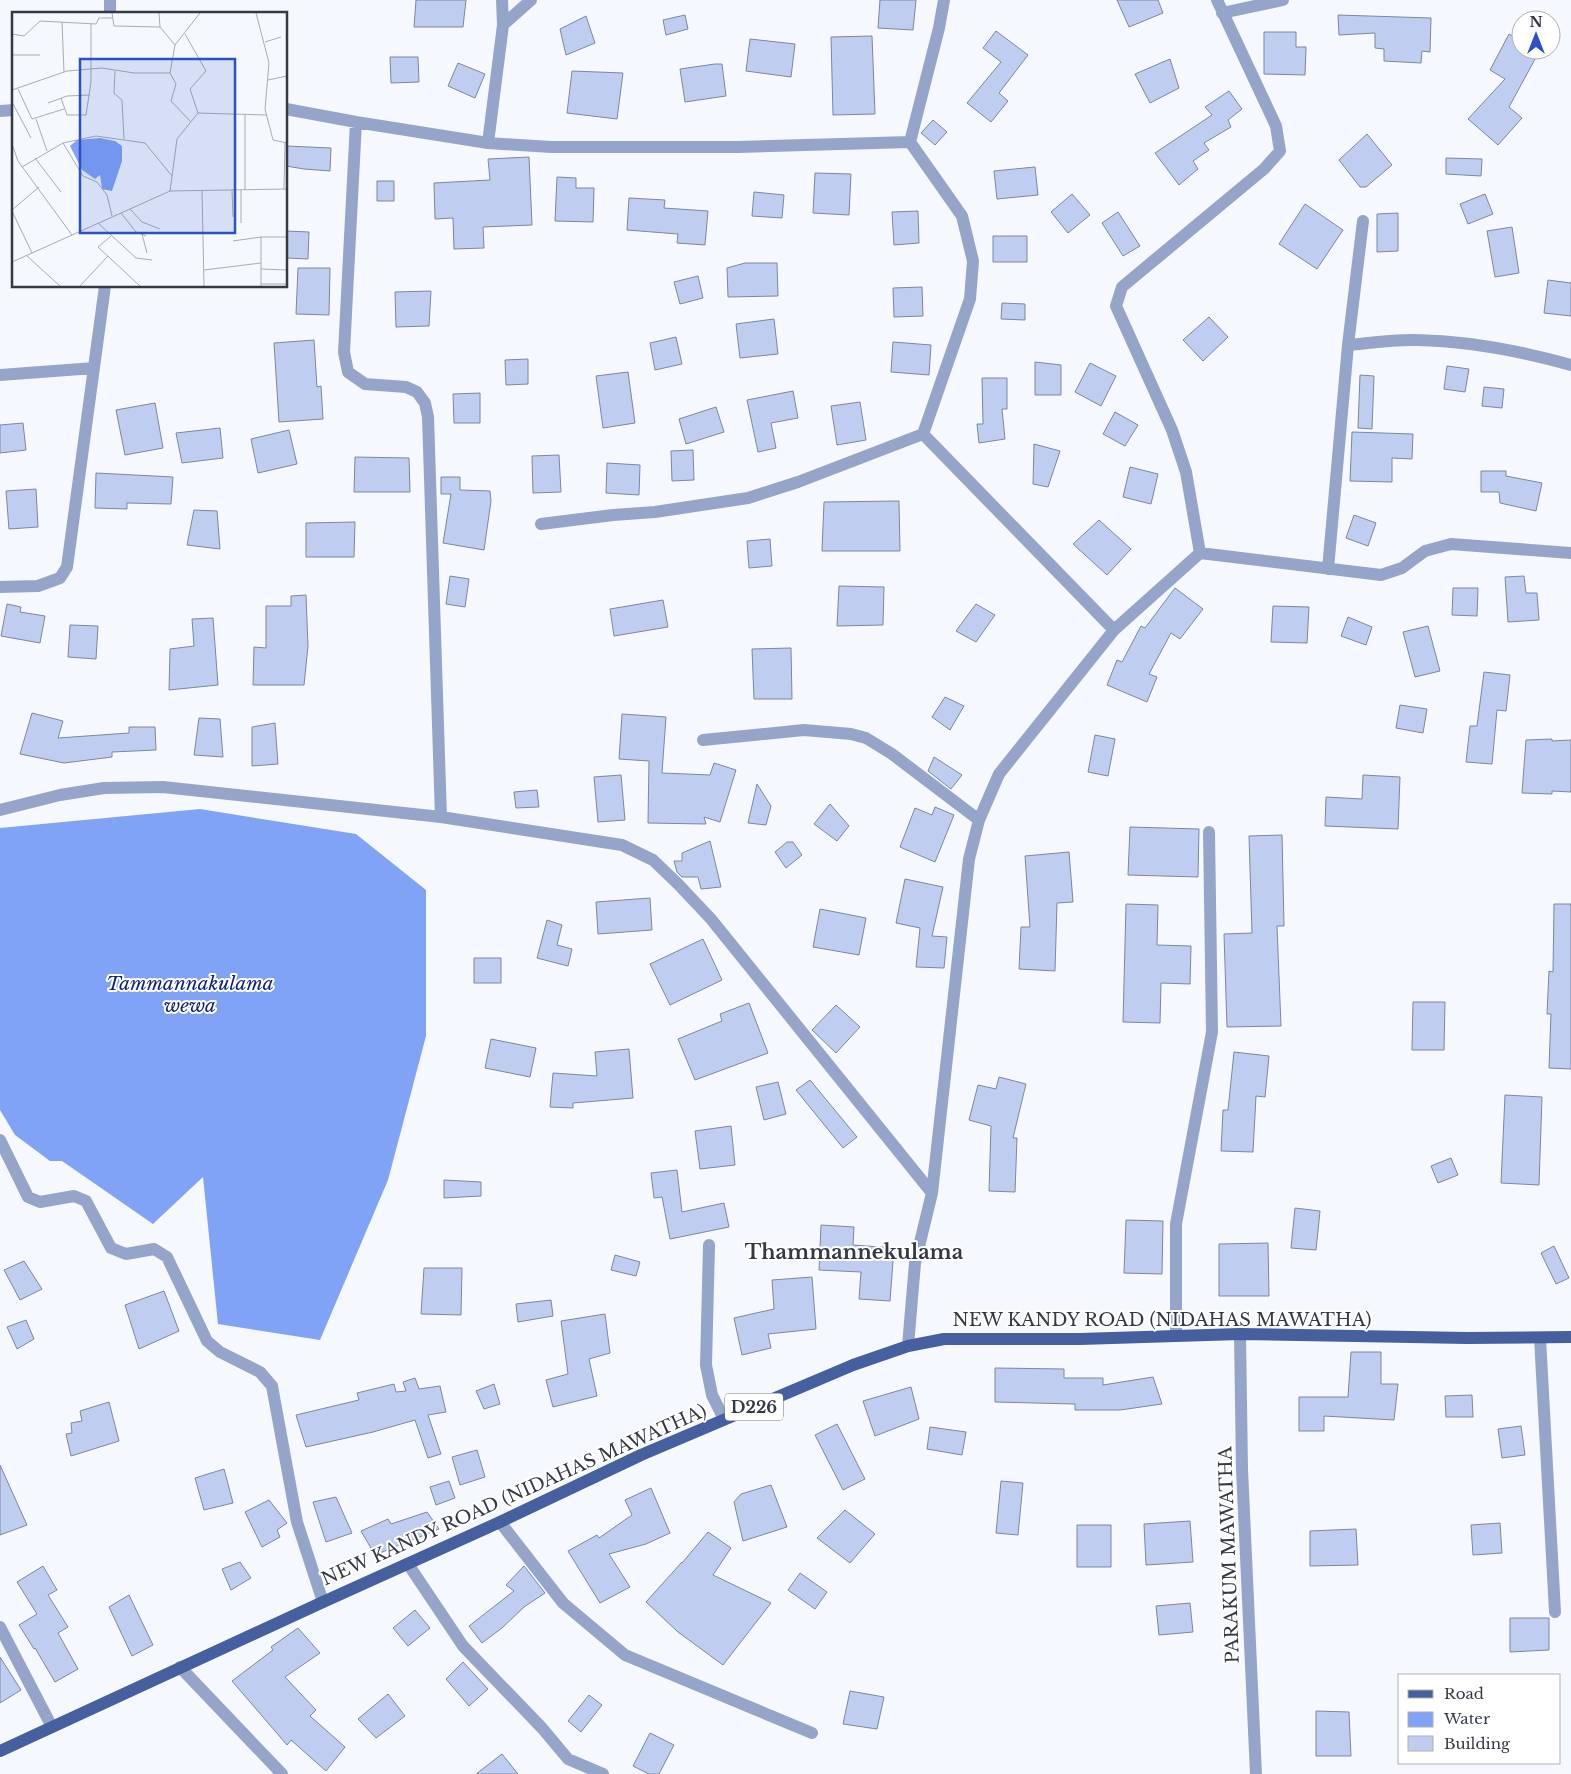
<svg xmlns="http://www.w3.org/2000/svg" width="1571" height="1774" font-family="'Libre Baskerville',serif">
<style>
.water{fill:#81a3f6}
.building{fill:#bfcef0;stroke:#7b87a2}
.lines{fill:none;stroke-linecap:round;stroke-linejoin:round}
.minor{stroke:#95a5ca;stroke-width:12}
.major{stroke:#455f9f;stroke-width:12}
.labels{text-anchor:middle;stroke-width:4;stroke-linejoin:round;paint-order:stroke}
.shield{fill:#fff;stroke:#71757d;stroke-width:1}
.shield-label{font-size:16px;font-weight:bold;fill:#343a45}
.street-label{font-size:18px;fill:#343a45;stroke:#fff}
.water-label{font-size:19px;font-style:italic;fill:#0d1f7d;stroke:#fff}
.quarter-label{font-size:20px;font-weight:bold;fill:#343a45;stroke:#fff}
.inset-road{fill:none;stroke:#a8acb4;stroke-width:1}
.view{fill:#2e51c1;fill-opacity:0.15;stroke:#2e51c1;stroke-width:2.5}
.inset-edge{fill:none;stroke:#343a45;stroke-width:2.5}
</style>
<rect width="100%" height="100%" fill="#f5f8fe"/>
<path class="water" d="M200 809 356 834 426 890V1036L388 1180 320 1340 218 1324 203 1177 153 1224 62 1161H50L15 1135 0 1110V828Z"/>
<path class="building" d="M416 0H466L463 27H414Z
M880 0H916L913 30 878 28Z
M1117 0H1158L1163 13 1129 27Z
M685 15 688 29 666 35 663 20Z
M1338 15 1431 18 1430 52 1422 51 1421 63 1384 61V49L1375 48V33L1339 35Z
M586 16 595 43 566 55 560 29Z
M996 31 1028 55 999 93 1008 101 991 122 967 103 1001 62 983 48Z
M1264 32H1296V47H1306L1305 75 1264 74Z
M1509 34 1521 41V50H1540L1509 107 1522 118 1498 145 1468 119 1505 79 1490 70Z
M872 36 875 114 833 115 831 37Z
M750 39 795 44 791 77 746 71Z
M390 57H418L419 82 391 83Z
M1170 59 1179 88 1150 103 1135 74Z
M458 63 485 74 475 98 448 86Z
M715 64H722L726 96 685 102 680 69Z
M572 71 623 73 617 119 567 113Z
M1229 91 1242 109 1228 120 1231 127 1204 143 1209 150 1193 161 1198 169 1179 185 1155 153 1212 115 1205 107Z
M933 120 947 132 935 145 921 133Z
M1367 134 1392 165 1366 187H1360L1339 160Z
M286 146 331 148 330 171 304 169 286 166Z
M529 157 532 225 483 227 484 248 454 249 453 218 435 219 434 183 490 180 488 159Z
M1446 158 1482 159 1481 176 1446 174Z
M1035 167 1038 195 997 199 994 171Z
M815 173 851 174 849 215 813 213Z
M557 177 576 178V188H594L593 222 555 221Z
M377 181H394V201H377Z
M754 192 784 195 782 218 752 216Z
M1072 194 1090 215 1068 233 1051 212Z
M1485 194 1493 214 1468 224 1460 204Z
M629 198 665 200 664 208 708 211 705 245 677 243 678 234 627 230Z
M1305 204 1343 230 1317 269 1279 244Z
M918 211 919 243 894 245 892 212Z
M1118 212 1140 246 1123 256 1102 223Z
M1398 213V251L1377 252V214Z
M1512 227 1519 273 1495 277 1487 231Z
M286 231 309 232 308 259 286 258Z
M993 236H1027V262H993Z
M745 263H777L778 296 728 297 727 268Z
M298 268H330L329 315 296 314Z
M698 276 703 298 680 304 674 282Z
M1548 280 1571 283V316L1544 313Z
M922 287 923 316 894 317 893 288Z
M431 291 429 326 396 327 395 292Z
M1002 303 1025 304V320L1001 319Z
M1209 317 1228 337 1203 361 1183 340Z
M774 319 778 354 740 358 736 324Z
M676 337 682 364 655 370 650 343Z
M314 340 317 387 321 386 323 419 279 422 274 343Z
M893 342 931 345 929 375 891 372Z
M528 359V384L506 385 505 360Z
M1035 362 1061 365V395H1035Z
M1090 363 1116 376 1101 406 1075 392Z
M1447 366 1469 369 1465 392 1444 389Z
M628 372 635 423 603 428 596 376Z
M1360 375 1374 376 1372 429 1358 428Z
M982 378H1007V409H1002L1005 439 979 443 977 424H983Z
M1484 387 1504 389 1502 408 1482 406Z
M793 391 798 418 771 423 776 448 758 452 747 400Z
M480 393V423H454L453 394Z
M860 402 866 440 837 445 831 406Z
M155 403 163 448 125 455 116 410Z
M716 407 724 432 686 444 679 419Z
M1115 412 1138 425 1125 446 1103 434Z
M23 423 26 450 0 453V425Z
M220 428 223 458 182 463 176 433Z
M289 430 297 464 258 473 251 439Z
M1352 432 1413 434 1412 459 1392 458V482L1350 481Z
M1034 444 1060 451 1048 487 1033 484Z
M693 450 694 480 672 481 671 451Z
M559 455 561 492 533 493 532 456Z
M355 457 409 458 410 492H354Z
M607 463 640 465 639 495 606 493Z
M1130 467 1158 474 1151 504 1123 497Z
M1481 471H1506V476L1542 483 1536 511 1500 503 1499 492H1481Z
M96 473 173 477 171 504 127 503V509L95 508Z
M441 477H460V490L490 491 491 501 484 550 443 543 451 494H441Z
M36 489 38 527 9 529 6 491Z
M899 501 900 551H822L824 502Z
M194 510 217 511 220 549 187 545Z
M1354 515 1376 523 1368 546 1346 538Z
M1099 520 1131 549 1107 575 1073 544Z
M355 522 354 557H306V523Z
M770 539 772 566 749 568 747 541Z
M450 576 469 579 465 607 446 604Z
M1524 576 1526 593H1537L1539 620 1508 622 1505 577Z
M839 586 884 587 883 625 837 626Z
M1175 588 1203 609 1180 639 1171 633 1149 674 1157 677 1147 702 1107 685 1117 660 1122 662 1141 626 1145 628Z
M1453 588H1478L1477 616 1452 615Z
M306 595 308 646 304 685H253L254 647 266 648V606H291V596Z
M663 600 668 627 614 636 610 609Z
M7 604 21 607 20 612 45 616 40 643 1 636Z
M976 604 995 615 976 642 956 631Z
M1273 606 1309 607 1307 643 1271 642Z
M1348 617 1372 627 1366 645 1341 636Z
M213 618 218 685 169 690 170 649 194 646 192 619Z
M70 625 98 626 96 659 68 657Z
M1428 626 1440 671 1415 677 1403 632Z
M791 648 792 699H754L752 649Z
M1484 672 1510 675 1506 711 1497 710 1492 764 1466 762 1470 726H1477Z
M945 697 964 706 950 730 932 717Z
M1400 705 1427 709 1423 733 1396 728Z
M32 713 63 721 58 738 129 733V727H155L156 750 112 752V757L64 763 20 754Z
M622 714 666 717 662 773 710 775 714 763 736 770 720 822 704 817 706 824 648 823 649 761 619 759Z
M199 718 220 719 223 757 194 755Z
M275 723 278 764 252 766V727Z
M1095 735 1115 739 1108 776 1088 772Z
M1552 739V741L1571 740V792L1552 791V794L1522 793 1526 740Z
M934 757 962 775 951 789 928 771Z
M621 775 625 820 598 822 594 777Z
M1363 775 1400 777 1398 829 1325 826 1326 797 1362 799Z
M757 784 771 806 766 825 748 823Z
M537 790 539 807 516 808 514 792Z
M830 804 849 826 837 841 814 824Z
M935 807 954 815 935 862 900 847 915 808 932 815Z
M1130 827 1199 829 1198 877 1128 875Z
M1282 835 1284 926H1277L1281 1026 1227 1027 1224 934 1252 933 1249 836Z
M710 841 721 887 701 889 698 877H682L677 872 674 861H682V853Z
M787 842H793L802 855 786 868 775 852Z
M1069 852 1073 902 1057 903 1055 971 1019 969 1021 927H1030L1025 856Z
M905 879 943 887 932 936 947 937 944 968 916 967 920 928 896 923Z
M650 898 652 930 598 934 596 902Z
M1126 904 1158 905 1157 945 1191 946 1190 984 1161 983 1160 1023 1123 1022Z
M1554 904H1571V1069L1549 1068 1551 1014H1547L1549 971 1553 972Z
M820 909 866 918 859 955 813 947Z
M547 920 562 925 557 945 572 949 568 966 537 958Z
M703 939 722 980 670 1005 650 964Z
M474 958H501V983H474Z
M1413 1002H1445L1444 1050H1412Z
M749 1003 768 1053 695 1080 678 1039 722 1021 720 1014Z
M836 1005 860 1027 836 1053 812 1030Z
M491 1039 536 1048 530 1077 485 1068Z
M629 1049 633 1098 573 1103V1108L550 1107 553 1073 597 1076 595 1052Z
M1234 1052 1269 1056 1265 1097 1256 1096 1253 1152 1221 1151 1223 1110H1228Z
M999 1077 1026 1084 1013 1138H1017L1015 1192 989 1191 991 1126 969 1120 978 1085 996 1089Z
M810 1080 857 1137 843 1148 796 1090Z
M778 1082 786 1114 764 1120 756 1087Z
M1505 1095 1542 1097 1539 1185 1501 1183Z
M731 1126 735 1165 700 1169 695 1131Z
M1451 1158 1458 1175 1438 1183 1431 1166Z
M677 1170 682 1212 724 1203 729 1227 670 1239 662 1197 654 1198 651 1173Z
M444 1180 481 1182V1196L444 1198Z
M1295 1208 1320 1211 1316 1250 1291 1248Z
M1126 1220 1163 1221 1162 1274 1124 1273Z
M821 1225 854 1227 853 1245 894 1248 890 1301 859 1299 861 1272 819 1270Z
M1268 1243 1269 1296H1219V1244Z
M1554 1246 1569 1278 1556 1284 1541 1253Z
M615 1255 640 1262 636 1276 611 1270Z
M24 1261 42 1289 20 1300 4 1270Z
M424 1268H462L461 1315 421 1314Z
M812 1277 816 1329 768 1334 771 1348 742 1355 734 1318 774 1309 772 1280Z
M164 1291 179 1331 139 1349 125 1305Z
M551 1300 553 1316 518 1322 516 1304Z
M605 1314 610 1353 589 1359 597 1396 553 1407 546 1380 568 1374 561 1321Z
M26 1320 34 1339 17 1349 7 1327Z
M1351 1352H1381V1384H1398L1394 1420 1324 1416V1431H1299V1397H1348Z
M995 1368 1064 1369V1378H1103V1385L1153 1377 1162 1404 1120 1410H1075V1404L995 1402Z
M415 1378 419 1389 440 1386 446 1412 428 1415 441 1454 428 1458 415 1420 373 1432 306 1447 296 1415 359 1400 357 1393 394 1384 396 1392 406 1391 403 1382Z
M494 1384 500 1404 484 1409 476 1391Z
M911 1387 919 1419 875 1436 863 1401Z
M1472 1395 1473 1417H1446L1445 1396Z
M109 1402 119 1441 71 1456 66 1434 72 1433 71 1423 82 1421 80 1411Z
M837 1424 865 1479 843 1490 815 1435Z
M1521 1426 1525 1455 1502 1458 1498 1429Z
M930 1427 966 1432 962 1455 927 1449Z
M477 1450 485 1477 460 1485 452 1457Z
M0 1465 27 1525 0 1535Z
M224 1469 233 1503 204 1510 195 1478Z
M449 1481 455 1498 436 1505 430 1487Z
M1001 1481 1023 1483 1018 1535 996 1533Z
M771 1485 787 1527 743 1541 734 1502 741 1494Z
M651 1488 670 1533 646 1544 609 1554 630 1587 600 1603 568 1551 597 1535 599 1538 632 1515 625 1500Z
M336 1497 352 1533 326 1542 313 1502Z
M269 1500 287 1523 277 1530 280 1537 262 1547 245 1512Z
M845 1510 875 1534 850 1563 817 1538Z
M427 1512 439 1529 375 1555 361 1531 388 1519 391 1524Z
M1190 1521 1193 1562 1146 1565 1144 1524Z
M1500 1523 1502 1553 1473 1555 1471 1525Z
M1077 1525H1111V1567H1077Z
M1356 1529 1358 1565 1310 1566V1531Z
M708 1532 731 1548 713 1575 771 1603 723 1665 678 1632 646 1602 682 1562V1563Z
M240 1562 251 1578 231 1590 222 1569Z
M43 1566 57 1590 48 1595 68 1627 58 1633 78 1669 55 1682 35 1648 34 1649 19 1625 37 1614 17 1582Z
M524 1566 545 1593 524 1607 502 1628 482 1643 469 1626 514 1591 506 1585Z
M800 1573 827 1592 815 1609 788 1590Z
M129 1595 153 1645 132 1656 109 1607Z
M1190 1603 1193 1632 1159 1635 1156 1606Z
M415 1610 430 1628 408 1646 393 1628Z
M1510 1618H1549V1650L1510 1652Z
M298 1628 320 1653 285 1677 316 1710 310 1716 345 1747 326 1771 291 1740 287 1745 232 1681 273 1650 271 1647Z
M0 1657 21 1690 0 1703Z
M463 1662 488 1689 469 1706 446 1679Z
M850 1691 884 1697 877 1729 843 1724Z
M388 1694 405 1716 376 1738 358 1719Z
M589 1695 602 1705 581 1732 568 1721Z
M1316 1711 1349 1712 1351 1756H1316Z
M650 1733 674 1745 659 1774H649L633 1766Z
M502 1754 518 1774H476Z"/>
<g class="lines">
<path class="minor" d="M110 0V14
M1222 13 1283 0
M503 25 531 0
M286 109 356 122 488 143 551 147H738L910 142
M0 111 14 110
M356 122 344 352 348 372 365 384 406 387 417 392 425 403 428 417 441 817
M488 143 503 25 502 0
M1348 345C1371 343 1394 339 1417 340 1469 341 1521 351 1571 365
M0 375 94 368
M923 434 1114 630
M541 524 613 515 655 512 748 498 798 482 923 434 970 299 973 261 962 216 910 142 939 28 944 0
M1200 553 1186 472 1172 430 1116 306 1122 287 1264 169 1280 151 1276 126 1217 0
M1328 569 1348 345 1363 221
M0 587 38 586 60 578 67 567 105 286
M703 740 804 730 851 734 866 738 892 754 979 820
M0 810 60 795 104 788 163 787 441 817 622 845 653 860 678 884 711 919 932 1193
M0 1140 28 1197 40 1202 74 1196 86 1201 111 1248 126 1254 154 1249 167 1257 207 1341 220 1352 260 1372 272 1386 297 1522 323 1602
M709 1245 706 1365 712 1395 724 1419
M1240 1334 1242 1469 1256 1774
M1176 1335V1224L1212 1032 1209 832
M1540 1338 1555 1612
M908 1346 915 1263 932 1193 969 859 979 820 999 774 1114 630 1200 553 1381 575 1402 568 1425 551 1451 544 1571 553
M500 1522 563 1603 625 1655 812 1733
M408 1564 463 1646 542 1728 568 1759 603 1774
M0 1627 52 1727
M180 1667 282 1774"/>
<path class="major" d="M0 1751 323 1602 500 1522 641 1455 853 1365 908 1346 944 1339H1080L1240 1334 1467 1338 1571 1337"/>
</g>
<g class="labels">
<rect class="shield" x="725" y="1393.5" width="58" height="27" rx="4"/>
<g class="shield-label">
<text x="754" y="1413">D226</text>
</g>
<g class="street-label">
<text x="1162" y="1326">NEW KANDY ROAD (NIDAHAS MAWATHA)</text>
<text transform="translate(514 1495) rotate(-24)" y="6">NEW KANDY ROAD (NIDAHAS MAWATHA)</text>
<text transform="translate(1229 1555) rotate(-92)" y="6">PARAKUM MAWATHA</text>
</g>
<g class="water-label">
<text x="190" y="990">Tammannakulama<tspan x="190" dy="22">wewa</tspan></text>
</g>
<g class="quarter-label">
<text x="854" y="1259">Thammannekulama</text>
</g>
</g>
<g transform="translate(12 12)">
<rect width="275" height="275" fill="#f5f8fe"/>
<path d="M88 126 103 129 110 134V149L100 179 90 177 88 163 83 167 70 158 58 134 65 128Z" fill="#81a3f6"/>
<path class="inset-road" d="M100 1 102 14 148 15M147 1 148 15 163 33 158 61 164 72 159 89 178 109M244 1 257 51 253 97 261 128 275 131M28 9 84 12 87 6H101M50 10 52 60M0 22 12 24 28 9M173 22 194 59 178 77 186 101M253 30 269 25M163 33 188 1M0 43H28M103 59 102 81 110 88 112 127M256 68 275 64M6 77 20 107 52 97M0 78 55 59 90 56 122 61H158M49 86 55 103H74L79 70V12M0 90 19 126M36 91 55 84 78 83M24 107 35 139M51 131 71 164 85 170 95 183 100 204M0 132 6 149 60 223M23 146 49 180M10 155 51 131 84 124 133 131 160 164M272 177 273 131M190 178 192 274M220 178 221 205M229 178V211M233 178V102M158 179 165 127 186 101 254 103M118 197 130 210 148 217M0 198 27 175M0 199 20 241M109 201 124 220 134 224M86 211 124 246 140 248M130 222 135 241M99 224 86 235 128 274M221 229 249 225M15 244 48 274M0 250 158 179 275 177M249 257 275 258M192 258 249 251M249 272H275M68 274 96 244M249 274V225H275"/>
<path class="view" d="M68 47H223V221H68Z"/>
<rect width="275" height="275" class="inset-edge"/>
</g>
<rect x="1398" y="1674" width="162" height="90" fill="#ffffff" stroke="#aeb0b5"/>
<rect x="1408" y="1690" width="25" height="8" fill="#455f9f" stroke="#aeb0b5"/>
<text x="1444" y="1699" font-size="15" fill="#343a45">Road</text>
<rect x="1408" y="1712" width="25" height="15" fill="#81a3f6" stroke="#aeb0b5"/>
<text x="1444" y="1724" font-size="15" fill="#343a45">Water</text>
<rect x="1408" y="1736" width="25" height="15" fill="#bfcef0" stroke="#aeb0b5"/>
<text x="1444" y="1749" font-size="15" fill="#343a45">Building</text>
<g transform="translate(1536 35)"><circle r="24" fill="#ffffff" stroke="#aeb0b5"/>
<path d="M0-4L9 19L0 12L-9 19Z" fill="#2e51c1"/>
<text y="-8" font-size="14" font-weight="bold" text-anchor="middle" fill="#343a45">N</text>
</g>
</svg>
